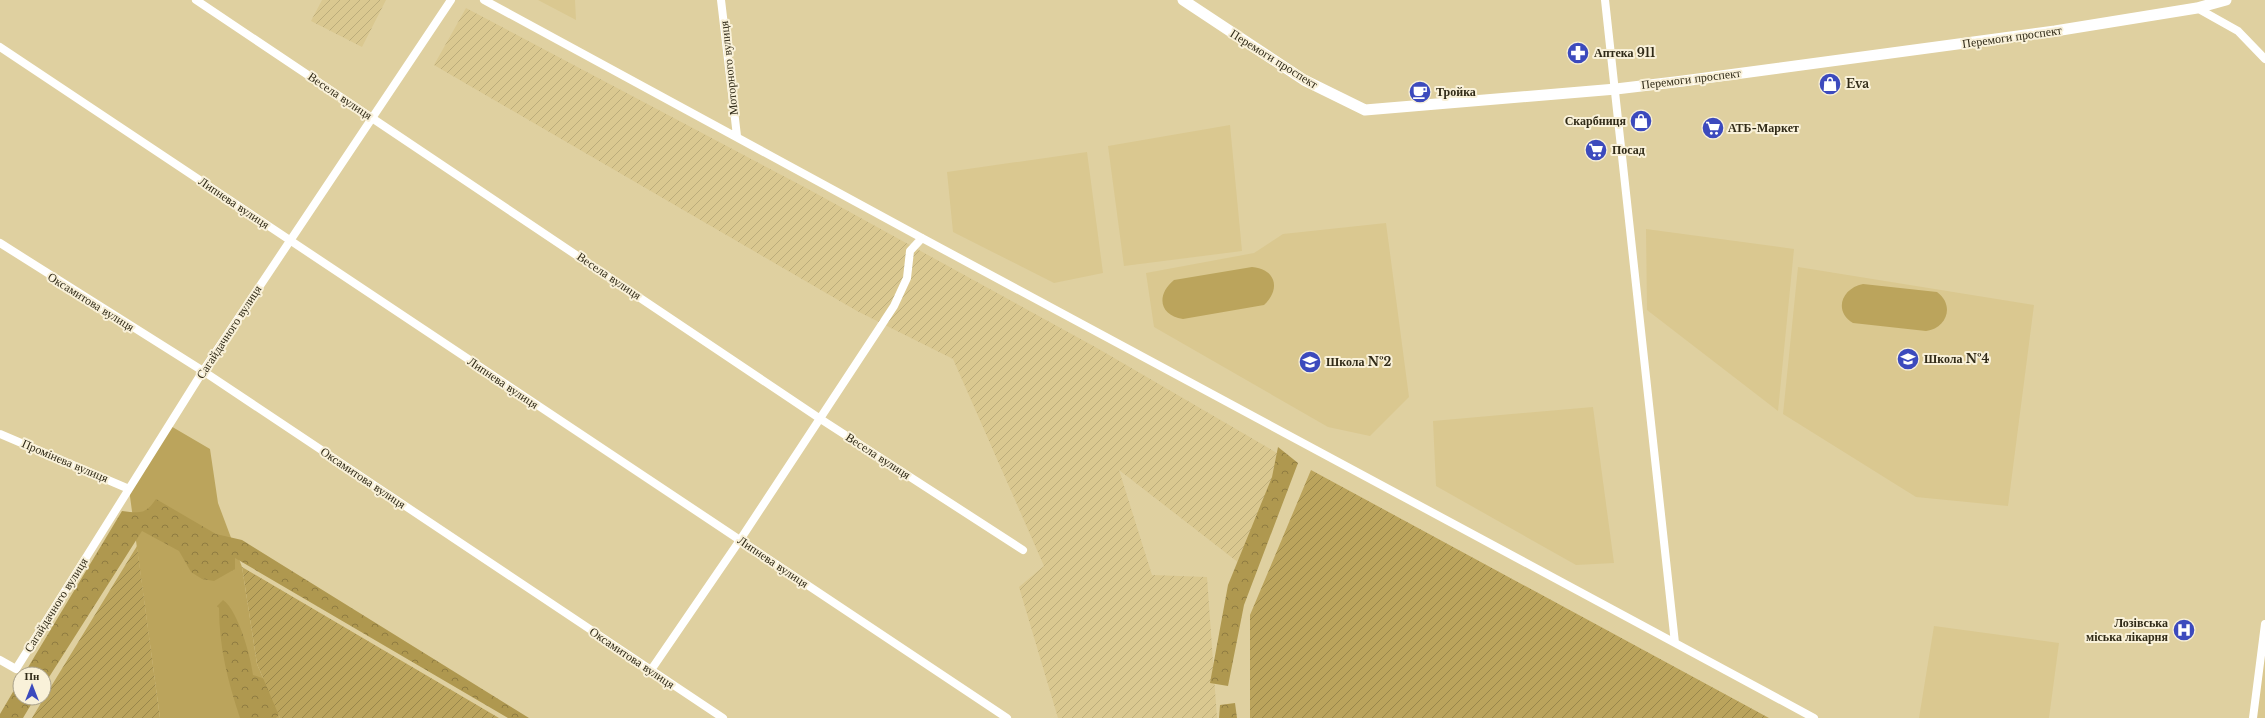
<svg xmlns="http://www.w3.org/2000/svg" width="2265" height="718" font-family="'Libre Baskerville',serif">
<style>
.built{fill:#dac890}
.industrial{fill:url(#industrial-furrows)}
.grass{fill:#bba45c}
.forest{fill:url(#forest-crowns)}
.garden{fill:url(#garden-furrows)}
.lines{fill:none;stroke-linecap:round;stroke-linejoin:round}
.street{stroke:#fff;stroke-width:8}
.secondary{stroke:#fff;stroke-width:11}
.labels{text-anchor:middle;stroke-width:4;stroke-linejoin:round;paint-order:stroke}
.street-label{font-size:12px;fill:#302a17;stroke:#f9f1d9}
.poi-label{font-size:12px;font-weight:bold;fill:#302a17;stroke:#f9f1d9;text-anchor:start}
</style>
<defs>
<pattern id="industrial-furrows" width="10" height="10" patternUnits="userSpaceOnUse"><rect width="10" height="10" fill="#dac890"/><path d="M-1 1l2-2M0 10L10 0M9 11l2-2" fill="none" stroke="#bbac7b"/></pattern>
<pattern id="forest-crowns" width="20" height="18" patternUnits="userSpaceOnUse"><rect width="20" height="18" fill="#af984f"/><path d="M2 6a3 3 0 1 1 6 0M12 15a3 3 0 1 1 6 0" fill="none" stroke="#8f7c41"/></pattern>
<pattern id="garden-furrows" width="10" height="10" patternUnits="userSpaceOnUse"><rect width="10" height="10" fill="#bba45c"/><path d="M-1 1l2-2M0 10L10 0M9 11l2-2" fill="none" stroke="#98864b"/></pattern>
</defs>
<rect width="100%" height="100%" fill="#dfd0a0"/>
<path class="built" d="M538 0H575L576 20Z
M1230 125 1242 251 1124 266 1108 146Z
M1087 152 1103 273 1054 283 953 232 947 172Z
M1386 223 1409 397 1370 436 1328 427 1154 327 1146 273 1254 253 1283 234Z
M1646 229 1794 249 1778 411 1647 310Z
M1798 267 2034 305 2008 506 1916 497 1783 414Z
M1593 407 1614 563 1576 565 1436 486 1433 421Z
M2265 624V718H2253Z
M1934 626 2059 643 2049 718H1919Z"/>
<path class="industrial" d="M322 0H386L362 47 311 21Z
M466 8 808 189 1097 348 1289 460 1239 563 1119 470 1152 575 1207 577 1217 718H1058L1019 587 1044 566 953 359 857 311 434 65Z"/>
<path class="grass" d="M1252 267C1276 269 1281 289 1264 305L1183 319C1159 315 1156 295 1174 280Z
M1863 284 1937 292C1955 305 1947 328 1926 331L1853 323C1833 311 1842 288 1863 284Z
M169 425 210 449 218 503 242 567 257 664 280 718H160L129 489Z"/>
<path class="forest" d="M1278 447 1298 463 1244 605 1228 686 1210 683 1228 585 1272 477Z
M156 499 216 534 242 540 529 718H508L235 558V569L214 581 202 579 191 572 179 551 142 531 44 685V674H24L122 511C140 513 145 515 156 499Z
M223 600C238 610 251 657 253 675L265 679 284 708 276 718H240C228 682 219 647 219 608L217 606Z
M20 680V698H35L23 718H0V714Z
M1235 703 1237 718H1219L1220 705Z"/>
<path class="garden" d="M1311 470 1769 718H1250V615Z
M137 546 160 718H32L44 698Z
M242 567 499 718H280L257 664Z"/>
<g class="lines">
<path class="street" d="M196 0 819 418 1023 550
M484 0 922 238 1675 643 1605 0
M721 0 737 136
M2197 8 2238 31 2265 59
M0 47 1007 718
M0 243 203 371 723 718
M0 434 129 489
M1675 643 1814 718
M0 660 16 669 203 371 451 0
M651 670 740 540 894 306 907 278 910 251 922 238
M2253 718 2265 624"/>
<path class="secondary" d="M1183 0 1304 80 1365 110 1616 89 1683 81 2055 31 2197 8 2226 0"/>
</g>
<defs>
<g id="pharmacy-disc" transform="scale(1.15)"><circle r="9.5" fill="#3c4abd" stroke="#f9f1d9"/><path d="M-2-6h4v4h4v4h-4v4h-4v-4h-4v-4h4Z" fill="#fff"/></g>
<g id="shop-disc" transform="scale(1.15)"><circle r="9.5" fill="#3c4abd" stroke="#f9f1d9"/><path d="M-5-2.5h2.3a2.7 3.5 0 0 1 5.4 0H5L5.5 6h-11ZM-1.5-2.5h3a1.5 2.3 0 0 0-3 0Z" fill="#fff"/></g>
<g id="cafe-disc" transform="scale(1.15)"><circle r="9.5" fill="#3c4abd" stroke="#f9f1d9"/><path d="M-5.5-4.5H6V0H3Q3 3.5 0 3.5H-2.5Q-5.5 3.5-5.5 0ZM3-3.2v2h1.7v-2ZM-6 4.5H4V6H-6Z" fill="#fff"/></g>
<g id="supermarket-disc" transform="scale(1.15)"><circle r="9.5" fill="#3c4abd" stroke="#f9f1d9"/><path d="M-6-5.5h2.5l.6 2H6L4.5 2H-2.5L-4.4-4H-6ZM-1.5 3.2a1.3 1.3 0 1 0 .1 0ZM3 3.2a1.3 1.3 0 1 0 .1 0Z" fill="#fff"/></g>
<g id="school-disc" transform="scale(1.15)"><circle r="9.5" fill="#3c4abd" stroke="#f9f1d9"/><path d="M0-5L7-2L0 1L-7-2ZM-4 1L0 2.5L4 1V4Q0 6-4 4Z" fill="#fff"/></g>
<g id="hospital-disc" transform="scale(1.15)"><circle r="9.5" fill="#3c4abd" stroke="#f9f1d9"/><path d="M-5-5h3v3.5h4V-5h3V5h-3V1.5h-4V5h-3Z" fill="#fff"/></g>
</defs>
<g fill-rule="evenodd">
<use href="#pharmacy-disc" x="1578" y="53"/>
<use href="#shop-disc" x="1830" y="84"/>
<use href="#cafe-disc" x="1420" y="92"/>
<use href="#shop-disc" x="1641" y="121"/>
<use href="#supermarket-disc" x="1713" y="128"/>
<use href="#supermarket-disc" x="1596" y="150"/>
<use href="#school-disc" x="1908" y="359"/>
<use href="#school-disc" x="1310" y="362"/>
<use href="#hospital-disc" x="2184" y="630"/>
</g>
<g class="labels">
<g class="street-label">
<text transform="translate(2012 37) rotate(-8)" y="4">Перемоги проспект</text>
<text transform="translate(1274 59) rotate(32)" y="4">Перемоги проспект</text>
<text transform="translate(729 68) rotate(-96)" y="4">Моторного вулиця</text>
<text transform="translate(1691 79) rotate(-7)" y="4">Перемоги проспект</text>
<text transform="translate(340 96) rotate(34)" y="4">Весела вулиця</text>
<text transform="translate(234 203) rotate(34)" y="4">Липнева вулиця</text>
<text transform="translate(609 276) rotate(34)" y="4">Весела вулиця</text>
<text transform="translate(91 302) rotate(32)" y="4">Оксамитова вулиця</text>
<text transform="translate(229 332) rotate(-57)" y="4">Сагайдачного вулиця</text>
<text transform="translate(503 383) rotate(34)" y="4">Липнева вулиця</text>
<text transform="translate(878 456) rotate(33)" y="4">Весела вулиця</text>
<text transform="translate(65 461) rotate(23)" y="4">Промінева вулиця</text>
<text transform="translate(363 478) rotate(34)" y="4">Оксамитова вулиця</text>
<text transform="translate(773 562) rotate(34)" y="4">Липнева вулиця</text>
<text transform="translate(56 605) rotate(-58)" y="4">Сагайдачного вулиця</text>
<text transform="translate(632 658) rotate(34)" y="4">Оксамитова вулиця</text>
</g>
<g class="poi-label">
<text x="1594" y="57">Аптека 911</text>
<text x="1846" y="88">Eva</text>
<text x="1436" y="96">Тройка</text>
<text x="1626" y="125" text-anchor="end">Скарбниця</text>
<text x="1728" y="132">АТБ-Маркет</text>
<text x="1612" y="154">Посад</text>
<text x="1924" y="363">Школа №4</text>
<text x="1326" y="366">Школа №2</text>
<text x="2168" y="627" text-anchor="end">Лозівська<tspan x="2168" dy="14">міська лікарня</tspan></text>
</g>
</g>
<g transform="translate(32 686)"><circle r="19" fill="#f9f1d9" stroke="#a9a18b"/>
<path d="M0-3L7 15L0 10L-7 15Z" fill="#3c4abd"/>
<text y="-6" font-size="11" font-weight="bold" text-anchor="middle" fill="#302a17">Пн</text>
</g>
</svg>
